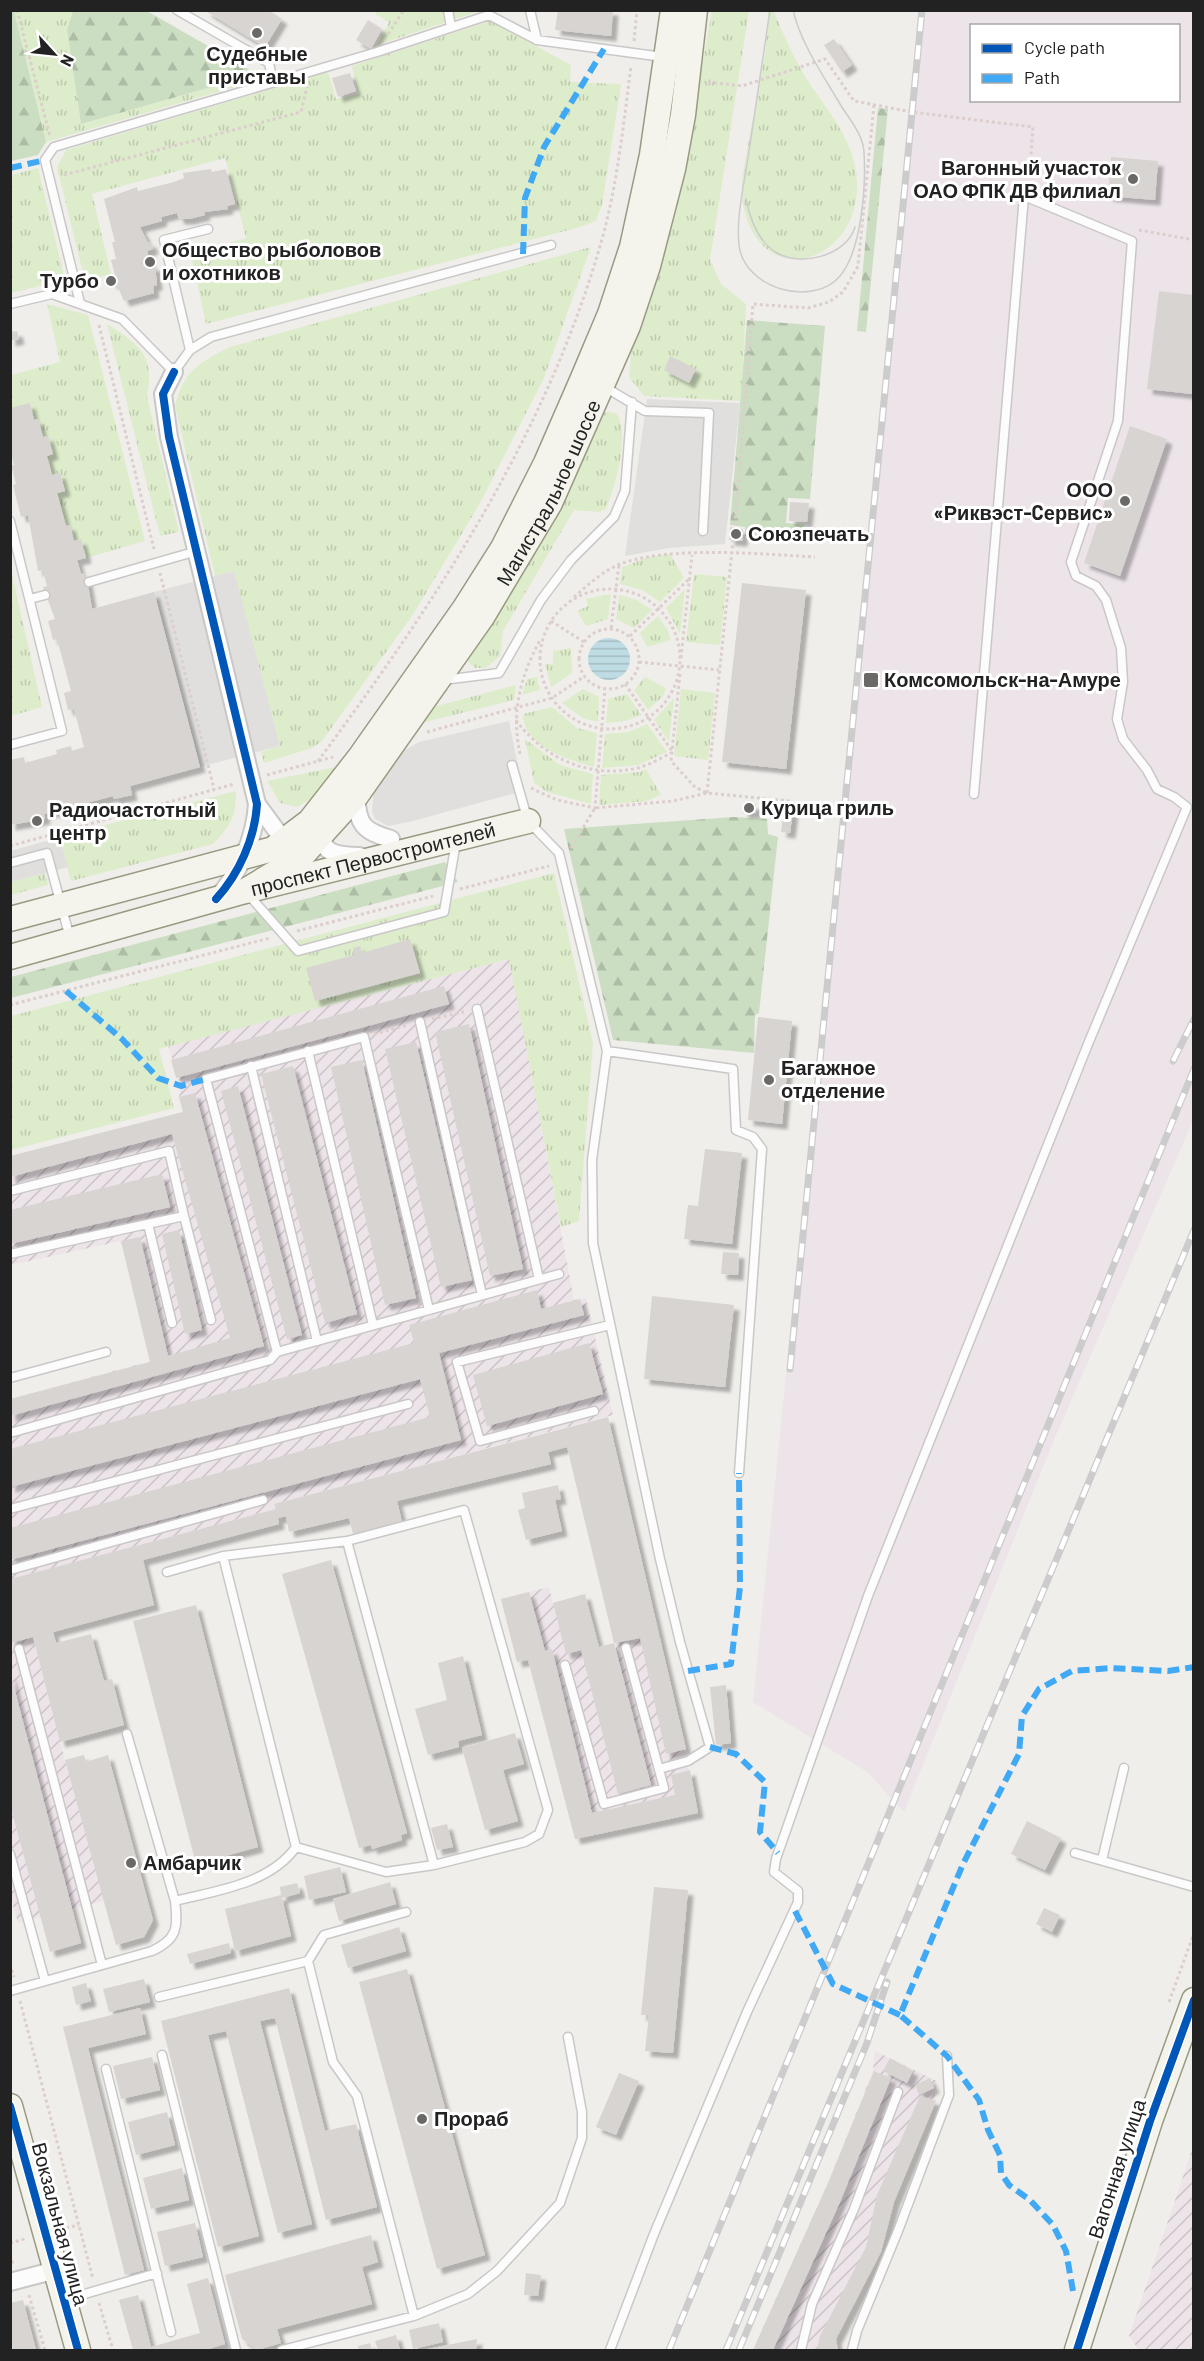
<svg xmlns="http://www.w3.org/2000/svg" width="1204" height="2361" font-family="Barlow,sans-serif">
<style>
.industrial{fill:url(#industrial-furrows)}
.railway{fill:#ede4e9;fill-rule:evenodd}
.grass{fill:url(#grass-tufts)}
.forest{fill:url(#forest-firs)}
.parking{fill:#e0dfde}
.water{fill:url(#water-rules)}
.building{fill:#d7d4d2;filter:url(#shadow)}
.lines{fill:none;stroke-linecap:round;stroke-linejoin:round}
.lane-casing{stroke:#c9c8c7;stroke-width:11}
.street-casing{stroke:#c9c8c7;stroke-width:20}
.secondary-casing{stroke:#999a82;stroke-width:27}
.path{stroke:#dccecd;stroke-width:3;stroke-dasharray:3 3;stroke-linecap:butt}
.lane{stroke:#fdfcfc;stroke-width:8}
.street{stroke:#fdfcfc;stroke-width:16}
.secondary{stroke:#f4f4ed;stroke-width:24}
.tram{stroke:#ccc;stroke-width:1.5}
.rail-casing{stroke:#ccc;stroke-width:7}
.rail{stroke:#fff;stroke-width:4.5;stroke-dasharray:14;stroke-linecap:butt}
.quiet{stroke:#3fa9f5;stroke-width:6;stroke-dasharray:12 6;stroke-linecap:butt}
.cycleway-casing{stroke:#fff;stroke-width:11}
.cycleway{stroke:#0057b8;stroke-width:8}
.poi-dot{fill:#6a6968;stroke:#fff;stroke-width:2}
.labels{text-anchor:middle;stroke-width:6;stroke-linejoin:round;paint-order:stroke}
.poi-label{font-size:20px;font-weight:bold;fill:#222;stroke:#fff;text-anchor:start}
.street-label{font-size:20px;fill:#222;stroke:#fff}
</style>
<defs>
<pattern id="industrial-furrows" width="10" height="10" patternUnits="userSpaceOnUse" patternTransform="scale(1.5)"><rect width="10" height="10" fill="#ede4e9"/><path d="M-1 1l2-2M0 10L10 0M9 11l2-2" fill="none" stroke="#cbc3c8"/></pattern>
<pattern id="grass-tufts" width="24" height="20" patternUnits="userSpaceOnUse" patternTransform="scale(1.5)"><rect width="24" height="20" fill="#ddeccb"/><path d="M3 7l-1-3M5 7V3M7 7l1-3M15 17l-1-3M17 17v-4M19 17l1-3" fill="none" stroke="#bdcaae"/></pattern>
<pattern id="forest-firs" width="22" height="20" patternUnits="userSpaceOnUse" patternTransform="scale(1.5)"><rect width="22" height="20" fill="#cbdec1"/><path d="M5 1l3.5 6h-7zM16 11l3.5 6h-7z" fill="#aebea6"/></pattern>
<pattern id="water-rules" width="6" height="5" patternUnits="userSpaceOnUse" patternTransform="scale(1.5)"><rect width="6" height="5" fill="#bfdbe3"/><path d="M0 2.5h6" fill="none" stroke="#a4bcc2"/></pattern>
<filter id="shadow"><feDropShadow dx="5.5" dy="5.5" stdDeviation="1.5" flood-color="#0004"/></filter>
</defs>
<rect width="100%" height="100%" fill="#f0eeeb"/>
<path class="industrial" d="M510 959 574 1300 586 1298 613 1415 274 1504 276 1509 11 1579V1399L150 1361 121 1241 11 1265V1156L183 1112 179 1097 181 1085 168 1046Z
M549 1587 553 1603 585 1594 599 1647 659 1633 698 1813 575 1839 529 1660 517 1662 501 1599Z
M33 1637 65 1760 129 1919 110 1925 104 1901 18 1923 10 1895V1643Z
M875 2051 937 2081 934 2088 936 2101 894 2202 881 2252 836 2339 838 2350H753L828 2183 873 2071Z
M1193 2147V2350H1139L1129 2336Z"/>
<path class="railway" d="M923 11H1193V1121L1054 1440 904 1812 867 1772 753 1702ZM972 26H1178V100H972Z"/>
<path class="grass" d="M377 10 480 11 377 45 389 22 375 14Z
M14 11H73L67 30 81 124 257 74 259 80 46 142Z
M712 11H749L710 260 721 284 746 304 741 401 644 396 629 377 632 343 686 149Z
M768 11 774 12C784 35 794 59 808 81 827 110 851 136 856 172 869 262 757 300 742 199 740 183 745 165 747 150 755 104 768 56 768 11Z
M490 21 571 65 570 82 621 84 602 205 596 221 577 228 206 324 191 255 246 238 225 158 92 194 111 274 85 281 57 167 66 150 328 72 336 99 358 94 352 66Z
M38 168 65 280 11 293V175Z
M591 247 544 378 479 505 412 616 322 741 312 748 264 763 261 752 280 746 233 571 215 576 175 406C183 371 200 362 230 347Z
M47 304 88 315 145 541 86 558 81 539 74 541 70 525 66 526 57 493 65 491 60 473 52 475 47 456 52 454 48 436 43 437 38 419 34 420 11 408V375L60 362Z
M107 324C140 345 155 355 147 397L179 532 160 536Z
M609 412 616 413C631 433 615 488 606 509L599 512 574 510 503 631 500 656 486 668H475L467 661 528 561 602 413Z
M670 554 684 578 660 602 642 590 620 584 622 567 649 557Z
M11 570 42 707 11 716H10Z
M694 574 727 577 720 645 686 642Z
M685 589 680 634 666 608Z
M611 594 608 619 586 626 577 611 588 606 586 599Z
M619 595 637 600 652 610 634 628 616 619Z
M658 616 668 631 671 640 647 647 640 633Z
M571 648 572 673 551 687 545 664H553V651Z
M537 677 540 690 522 695 527 679Z
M645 677 666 688 663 696 648 710 634 690Z
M516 685 514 700 421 723 429 708Z
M583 689 599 697 598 722 582 718 562 703Z
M681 689 715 693 708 760 674 756Z
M627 694 641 715 626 721 606 723 608 699Z
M674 698 669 741 654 720Z
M552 707 577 728 597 733 594 767C569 760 523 747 523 714Z
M647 724 667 752 638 765 602 768 605 734 629 732Z
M525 739 560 765 593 774 591 804 547 792 534 783Z
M336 767 311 799 297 807 280 803 267 781Z
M646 769 661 795 647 801 599 805 601 775 640 772Z
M236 791C236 816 232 825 213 844L71 881 59 837Z
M45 873 48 885 11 895V882Z
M554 873 593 1043 579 1221 561 1227 509 959 159 1049 174 1108 11 1150V1016Z"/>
<path class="forest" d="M14 11 46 142 38 155 11 161 10 11Z
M73 11H147L257 74 81 124 67 30Z
M878 108 888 109 866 332 857 331Z
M747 320 825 326 810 499 788 498 786 523 804 525 803 540 745 536V527L730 525Z
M734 817 767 819 768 834 778 837 759 1013 755 1015 754 1053 613 1040 564 829Z
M445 862 458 882 11 998V977Z"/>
<path class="parking" d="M647 399 740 403 725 544 669 548 625 556Z
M234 571 280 746 200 767 154 592Z
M509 721 523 791 409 822 388 826 375 819 372 812 374 786 400 753 419 742Z
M59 837 68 867 11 882V851Z"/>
<path class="water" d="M588 659a21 21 0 1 1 42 0a21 21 0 1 1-42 0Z"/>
<path class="building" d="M204 10H268L282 19 265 47Z
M558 10H613L611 36 555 30Z
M368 20 382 29 371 49 356 40Z
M834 39 852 65 842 72 824 45Z
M350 73 356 91 338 97 332 78Z
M1111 157 1158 161 1155 200 1108 196Z
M211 169 212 172 226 169 235 204 227 206 228 209 204 212 205 215 189 219H179L177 213 161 217 162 221 140 227 148 243 151 242 153 249 147 251 151 266 155 265 157 285 153 286 154 293 124 301 116 283 112 284 110 277 115 275 111 260 116 259 112 242H115L104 199 137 187 138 191 174 182 184 178 183 173Z
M1159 291 1194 295 1192 394 1147 389Z
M17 331 19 339 10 341V332Z
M670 356 696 369 689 383 664 370Z
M30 403 34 420 38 419 43 437 48 436 53 454 47 456 52 475 60 473 65 491 57 493 66 526 70 525 74 541 81 539 86 558 77 560 81 574 86 573 92 609 154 592 200 767 130 786 132 795 114 799 113 796 44 814 45 819 10 825V760L24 757 25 763 57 754 56 750 71 746 72 751 84 747 74 709 68 710 64 693 71 691 57 639 53 640 48 621 55 619 43 587 47 586 43 570 38 571 28 515 21 517 13 485 16 484 11 465H14L10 450V408Z
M1130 426 1167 439 1120 576 1084 563Z
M790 502 809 503 807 522 789 521Z
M730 527 743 529 742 541 729 540Z
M742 583 806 590 786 769 722 762Z
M743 804H756V813H743Z
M784 809 793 810 790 833 781 832Z
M410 939 420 973 315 1001 306 968 354 955 353 948 360 946 362 953Z
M444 986 449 1004 176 1078 171 1060Z
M758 1017 792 1021 782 1124 748 1120Z
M469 1024 523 1269 490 1276 435 1032Z
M416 1042 472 1280 441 1287 385 1049Z
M362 1060 416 1298 385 1305 331 1067Z
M293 1066 357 1314 325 1323 261 1074Z
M238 1086 302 1335 287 1339 221 1091Z
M195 1093 264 1346 10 1416V1399L150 1362 121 1241 140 1237 168 1356 230 1338 172 1134 10 1177V1156L183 1112 179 1097Z
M705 1149 742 1153 732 1244 684 1239 688 1205 698 1206Z
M162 1174 170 1207 10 1244V1210Z
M179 1230 202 1330 185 1334 162 1234Z
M723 1252 739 1253 738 1275 721 1274Z
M537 1290 541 1309 580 1299 584 1315 439 1353 461 1440 10 1560V1528L430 1417 420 1379 10 1487V1449L414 1343 409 1325Z
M652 1296 734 1305 725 1387 644 1379Z
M589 1343 603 1394 487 1426 473 1375Z
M608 1417 686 1749 666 1754 640 1638 614 1643 567 1447 548 1452 551 1464 397 1501 402 1522 353 1534 349 1518 289 1532 286 1516 278 1518 279 1524 143 1560 154 1605 53 1632 56 1643 91 1634 104 1681 112 1679 124 1725 60 1742 33 1637 10 1643V1579L276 1509 274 1504Z
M558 1485 561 1499 555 1500 562 1531 526 1540 518 1510 525 1508 522 1493Z
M331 1560 407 1833 401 1835 402 1840 372 1849 371 1845 359 1848 282 1574Z
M529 1592 545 1651 552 1649 592 1813 675 1795 671 1775 690 1770 698 1813 575 1839 528 1660 517 1662 501 1599Z
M585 1594 599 1647 614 1643 651 1785 618 1794 581 1650 566 1654 553 1603Z
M196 1605 258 1847 196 1864 133 1621Z
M463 1656 482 1735 458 1741 459 1747 428 1755 415 1709 447 1700 438 1663Z
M10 1672 81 1943 50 1952 10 1805Z
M726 1685 731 1743 716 1745 710 1687Z
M515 1733 524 1764 503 1770 518 1821 485 1830 462 1748Z
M84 1755 86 1762 108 1755 153 1920 144 1937 116 1945 65 1760Z
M1027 1821 1061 1838 1045 1870 1011 1854Z
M447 1824 453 1847 437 1850 431 1828Z
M340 1867 346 1892 309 1900 304 1876Z
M390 1882 396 1904 339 1921 333 1899Z
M297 1883 300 1893 282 1898 291 1936 235 1951 225 1909 281 1895 280 1887Z
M654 1887 688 1890 673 2053 645 2051 649 2015H641Z
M1044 1908 1060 1915 1052 1932 1036 1924Z
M399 1927 406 1951 348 1968 341 1945Z
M229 1943 231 1953 190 1964 187 1954Z
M407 1969 485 2255 437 2269 359 1982Z
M144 1979 150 2002 109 2012 103 1989Z
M86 1983 91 2001 76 2005 72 1987Z
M289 1988 325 2131 356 2124 377 2207 326 2220 275 2018 260 2021 312 2224 278 2233 226 2031 208 2035 259 2236 218 2247 161 2021Z
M140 2008 146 2034 88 2048 144 2270 125 2275 63 2027Z
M152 2057 160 2090 121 2099 113 2066Z
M890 2058 913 2071 907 2083 883 2071Z
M874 2071 891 2078 840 2202 773 2350H753L828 2183Z
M619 2073 639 2081 616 2135 596 2127Z
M930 2078 934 2088 919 2095 915 2085Z
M920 2096 936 2101 894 2202 881 2252 836 2339 838 2350H817L820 2336 866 2247 877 2195Z
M167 2112 175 2145 136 2155 128 2122Z
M182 2168 189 2200 151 2209 143 2178Z
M195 2223 203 2257 165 2266 157 2232Z
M371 2235 378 2262 362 2267 372 2304 277 2329 281 2343 257 2350 242 2339 225 2275Z
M526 2273 541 2275 538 2296 524 2295Z
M208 2278 225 2344 205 2350H133L119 2300 138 2295 151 2347 200 2333 187 2284Z
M23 2300 36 2350H13L10 2339V2303Z
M439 2323 443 2342 413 2349 409 2330Z
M396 2335 400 2350H378L375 2341Z
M477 2339 476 2350H428V2349Z
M370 2343 372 2350H359L358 2346Z"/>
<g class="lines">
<g class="lane-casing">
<path id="lane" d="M177 10 269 63 273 82
M448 10 451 27
M530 10 537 40
M80 303 45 160 54 147 377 52 489 15 537 40 663 57
M10 304 52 294 122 319 174 372 190 350 211 337 551 245
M190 350 164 240 208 229
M603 386 645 411 709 413 703 531
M10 521 62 731 10 745
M89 582 197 551
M30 599 45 595
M443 680 499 673 541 600 571 560 614 517 625 491 632 402
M512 765 528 821 559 853 607 1051 592 1160 593 1243 660 1559 680 1642 710 1747 688 1761 659 1769
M10 863 47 853 70 938
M247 893 298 951 444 912 456 842
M477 1009 539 1279
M420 1022 482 1295
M308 1051 373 1325
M607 1051 733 1069 736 1130 753 1137 762 1149 739 1473
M251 1066 317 1341
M10 1191 169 1151 184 1216 10 1254
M184 1216 211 1320
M148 1224 172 1323
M277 1352 206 1079 364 1037 429 1310
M10 1378 106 1352
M594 1411 480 1441 457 1362 610 1325
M10 1433 270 1360 277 1352 559 1274
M10 1509 408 1404
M223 1556 296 1847 386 1872 434 1865
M10 1570 263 1500
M167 1572 223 1556 347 1541 464 1510 548 1810 539 1834 525 1842 434 1865 347 1541
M19 1649 102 1965
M565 1665 604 1804 664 1788 626 1648
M1075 1853 1194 1887
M10 1854 45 1981
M1102 1860 1124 1768
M175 1901C215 1891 270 1884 296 1847
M308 1961 333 2062 357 2096 414 2316
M10 1991 152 1951C178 1939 178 1927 175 1901L127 1734
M159 1997 308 1961 324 1935 406 1912
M162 2055 236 2350
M106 2069 171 2332
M64 2300 157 2273
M282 2350 414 2316 468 2294 497 2271 560 2203 582 2138V2112L568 2037
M610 2350 654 2234 747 2012 798 1902V1891L774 1872 776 1859 868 1596 1088 1044 1187 807 1174 797 1157 789 1147 770 1123 739 1117 719 1123 682 1121 648 1106 600 1096 586 1076 576 1071 562 1118 421 1132 241 1024 196 974 794
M801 2350 812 2304 854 2209 898 2092
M852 2350 857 2331 898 2231 949 2095 947 2056"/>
</g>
<g class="street-casing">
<path id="street" d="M174 372 163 394 169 437 257 804C255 838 239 874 216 899
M356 796C358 825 363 831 391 839
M257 804 290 849
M322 827C318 855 339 856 360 856
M10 2282 56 2270"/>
</g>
<g class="secondary-casing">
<g id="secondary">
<path id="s1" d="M245 891 300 858 356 796 482 617 550 503 628 326 648 266 673 169 683 115 695 10"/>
<path d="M10 919 273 849 310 821 360 757 465 608 503 548 546 463 583 378 610 314 632 247 652 155 673 10"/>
<path id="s2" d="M10 957 245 891 528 821"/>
<path d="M10 2106 78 2350"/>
<path d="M1077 2350 1150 2121 1194 2000"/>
</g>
</g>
<path class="path" d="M17 10 50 136
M388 34 404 10
M634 41 637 10
M708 82 742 86 825 59 854 101 912 112 1033 127 1029 183
M64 175 301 112 307 87
M1139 230 1194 240
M99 325 154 549
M160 573 214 789
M540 659a70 70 0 1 1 140 0a70 70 0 1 1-140 0Z
M574 597C589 584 605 569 623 563 671 546 763 554 815 557
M551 621 584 642
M611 628 619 565
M579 659a30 30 0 1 1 60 0a30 30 0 1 1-60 0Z
M630 636 689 579
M681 658 692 555
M639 662 719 670
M680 674 671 761 695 787 705 792
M625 684 672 751
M516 720C544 759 590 779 638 768 649 765 661 758 671 753
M427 732 552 698 585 676
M520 754C511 711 520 678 540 640
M318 761C438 599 550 429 604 232 618 178 624 121 631 66
M267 775 333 757
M531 788 557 800 595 808 605 689
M707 793 735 522 753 304 808 308 829 302 843 292 858 266 874 105
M10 846 234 784
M571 848 595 808 673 801 707 793 790 801
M460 889 549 866
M297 931 433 896
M10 1005 270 938
M432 1019 464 1012
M374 1034 408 1025
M10 1964 14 1977
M20 2001 93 2279
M1169 2002 1194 1933
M66 2228 79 2225
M10 2243 25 2239
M10 2255 13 2265
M29 2295 45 2350
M99 2303 113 2350"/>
<use href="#lane" class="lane"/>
<use href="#street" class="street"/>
<use href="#secondary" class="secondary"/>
<path class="tram" d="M770 10C762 62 755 113 747 164 743 190 736 220 739 245 744 289 813 308 840 276 862 250 866 185 864 152 863 134 849 119 840 104 823 75 801 44 793 10
M746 199C750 219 757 240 775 252 799 267 846 257 855 227"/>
<g class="rail-casing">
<path id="rail" d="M1173 1061 1194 1019
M790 1369 922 10
M669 2350 1194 1069
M726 2350 1194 1230
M739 2350 867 2043 887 1982"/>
</g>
<use href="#rail" class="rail"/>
<path class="quiet" d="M10 168 45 160
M523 254 525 198 544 147 604 49
M66 991 122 1039 158 1078 181 1086 206 1079
M688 1671 731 1664 740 1587 739 1473
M710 1747 736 1754 765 1782 760 1832 778 1853
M795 1911 833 1984 900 2015
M1073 2291 1066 2251 1053 2225 1030 2200 1009 2185 1001 2173 1000 2155 988 2130 979 2100 947 2056 900 2015 963 1864 1019 1754 1022 1716 1039 1689 1072 1671 1111 1668 1168 1671 1194 1667"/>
<g class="cycleway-casing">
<path id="cycleway" d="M174 372 163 394 169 437 257 804C255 838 239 874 216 899
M10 2106 78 2350
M1077 2350 1150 2121 1194 2000"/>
</g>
<use href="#cycleway" class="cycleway"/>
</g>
<g class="poi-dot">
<circle cx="257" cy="33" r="6"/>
<circle cx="1133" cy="179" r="6"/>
<circle cx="150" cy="262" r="6"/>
<circle cx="111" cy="281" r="6"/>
<circle cx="1125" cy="501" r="6"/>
<circle cx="736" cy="534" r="6"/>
<rect x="863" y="672" width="16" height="16" rx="3"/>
<circle cx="749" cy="808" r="6"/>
<circle cx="37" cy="821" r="6"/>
<circle cx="769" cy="1080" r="6"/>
<circle cx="131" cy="1863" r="6"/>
<circle cx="422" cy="2119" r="6"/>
</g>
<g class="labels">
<g class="poi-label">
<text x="257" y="61" text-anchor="middle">Судебные<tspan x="257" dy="23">приставы</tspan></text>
<text x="1121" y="175" text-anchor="end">Вагонный участок<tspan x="1121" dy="23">ОАО ФПК ДВ филиал</tspan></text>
<text x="162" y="257">Общество рыболовов<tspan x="162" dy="23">и охотников</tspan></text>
<text x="99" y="288" text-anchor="end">Турбо</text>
<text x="1113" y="497" text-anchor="end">ООО<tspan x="1113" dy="23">«Риквэст-Cервис»</tspan></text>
<text x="748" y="541">Союзпечать</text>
<text x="884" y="687">Комсомольск-на-Амуре</text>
<text x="761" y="815">Курица гриль</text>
<text x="49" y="817">Радиочастотный<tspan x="49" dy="23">центр</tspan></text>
<text x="781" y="1075">Багажное<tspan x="781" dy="23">отделение</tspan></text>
<text x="143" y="1870">Амбарчик</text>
<text x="434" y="2126">Прораб</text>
</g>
<g class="street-label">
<text dy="7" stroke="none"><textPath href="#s1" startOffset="508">Магистральное шоссе</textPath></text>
<text dy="7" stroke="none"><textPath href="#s2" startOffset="376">проспект Первостроителей</textPath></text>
<text transform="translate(1117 2169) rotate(-72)" y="7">Вагонная улица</text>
<text transform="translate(60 2224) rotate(75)" y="7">Вокзальная улица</text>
</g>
</g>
<rect width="1204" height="2361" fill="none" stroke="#222222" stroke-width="24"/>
<rect x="970" y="24" width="210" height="78" fill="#ffffff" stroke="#a7a7a7" stroke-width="1.5"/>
<rect x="982" y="44" width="30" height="9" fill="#0057b8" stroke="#a7a7a7" stroke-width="1.5"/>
<text x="1024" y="54" font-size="18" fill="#222222">Cycle path</text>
<rect x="982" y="74" width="30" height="9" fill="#3fa9f5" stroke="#a7a7a7" stroke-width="1.5"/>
<text x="1024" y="84" font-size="18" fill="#222222">Path</text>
<g transform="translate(54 54) rotate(117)" stroke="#ffffff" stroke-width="4.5" paint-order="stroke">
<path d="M0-4.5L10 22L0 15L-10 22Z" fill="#222222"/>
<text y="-9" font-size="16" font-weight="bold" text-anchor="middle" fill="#222222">N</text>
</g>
</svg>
